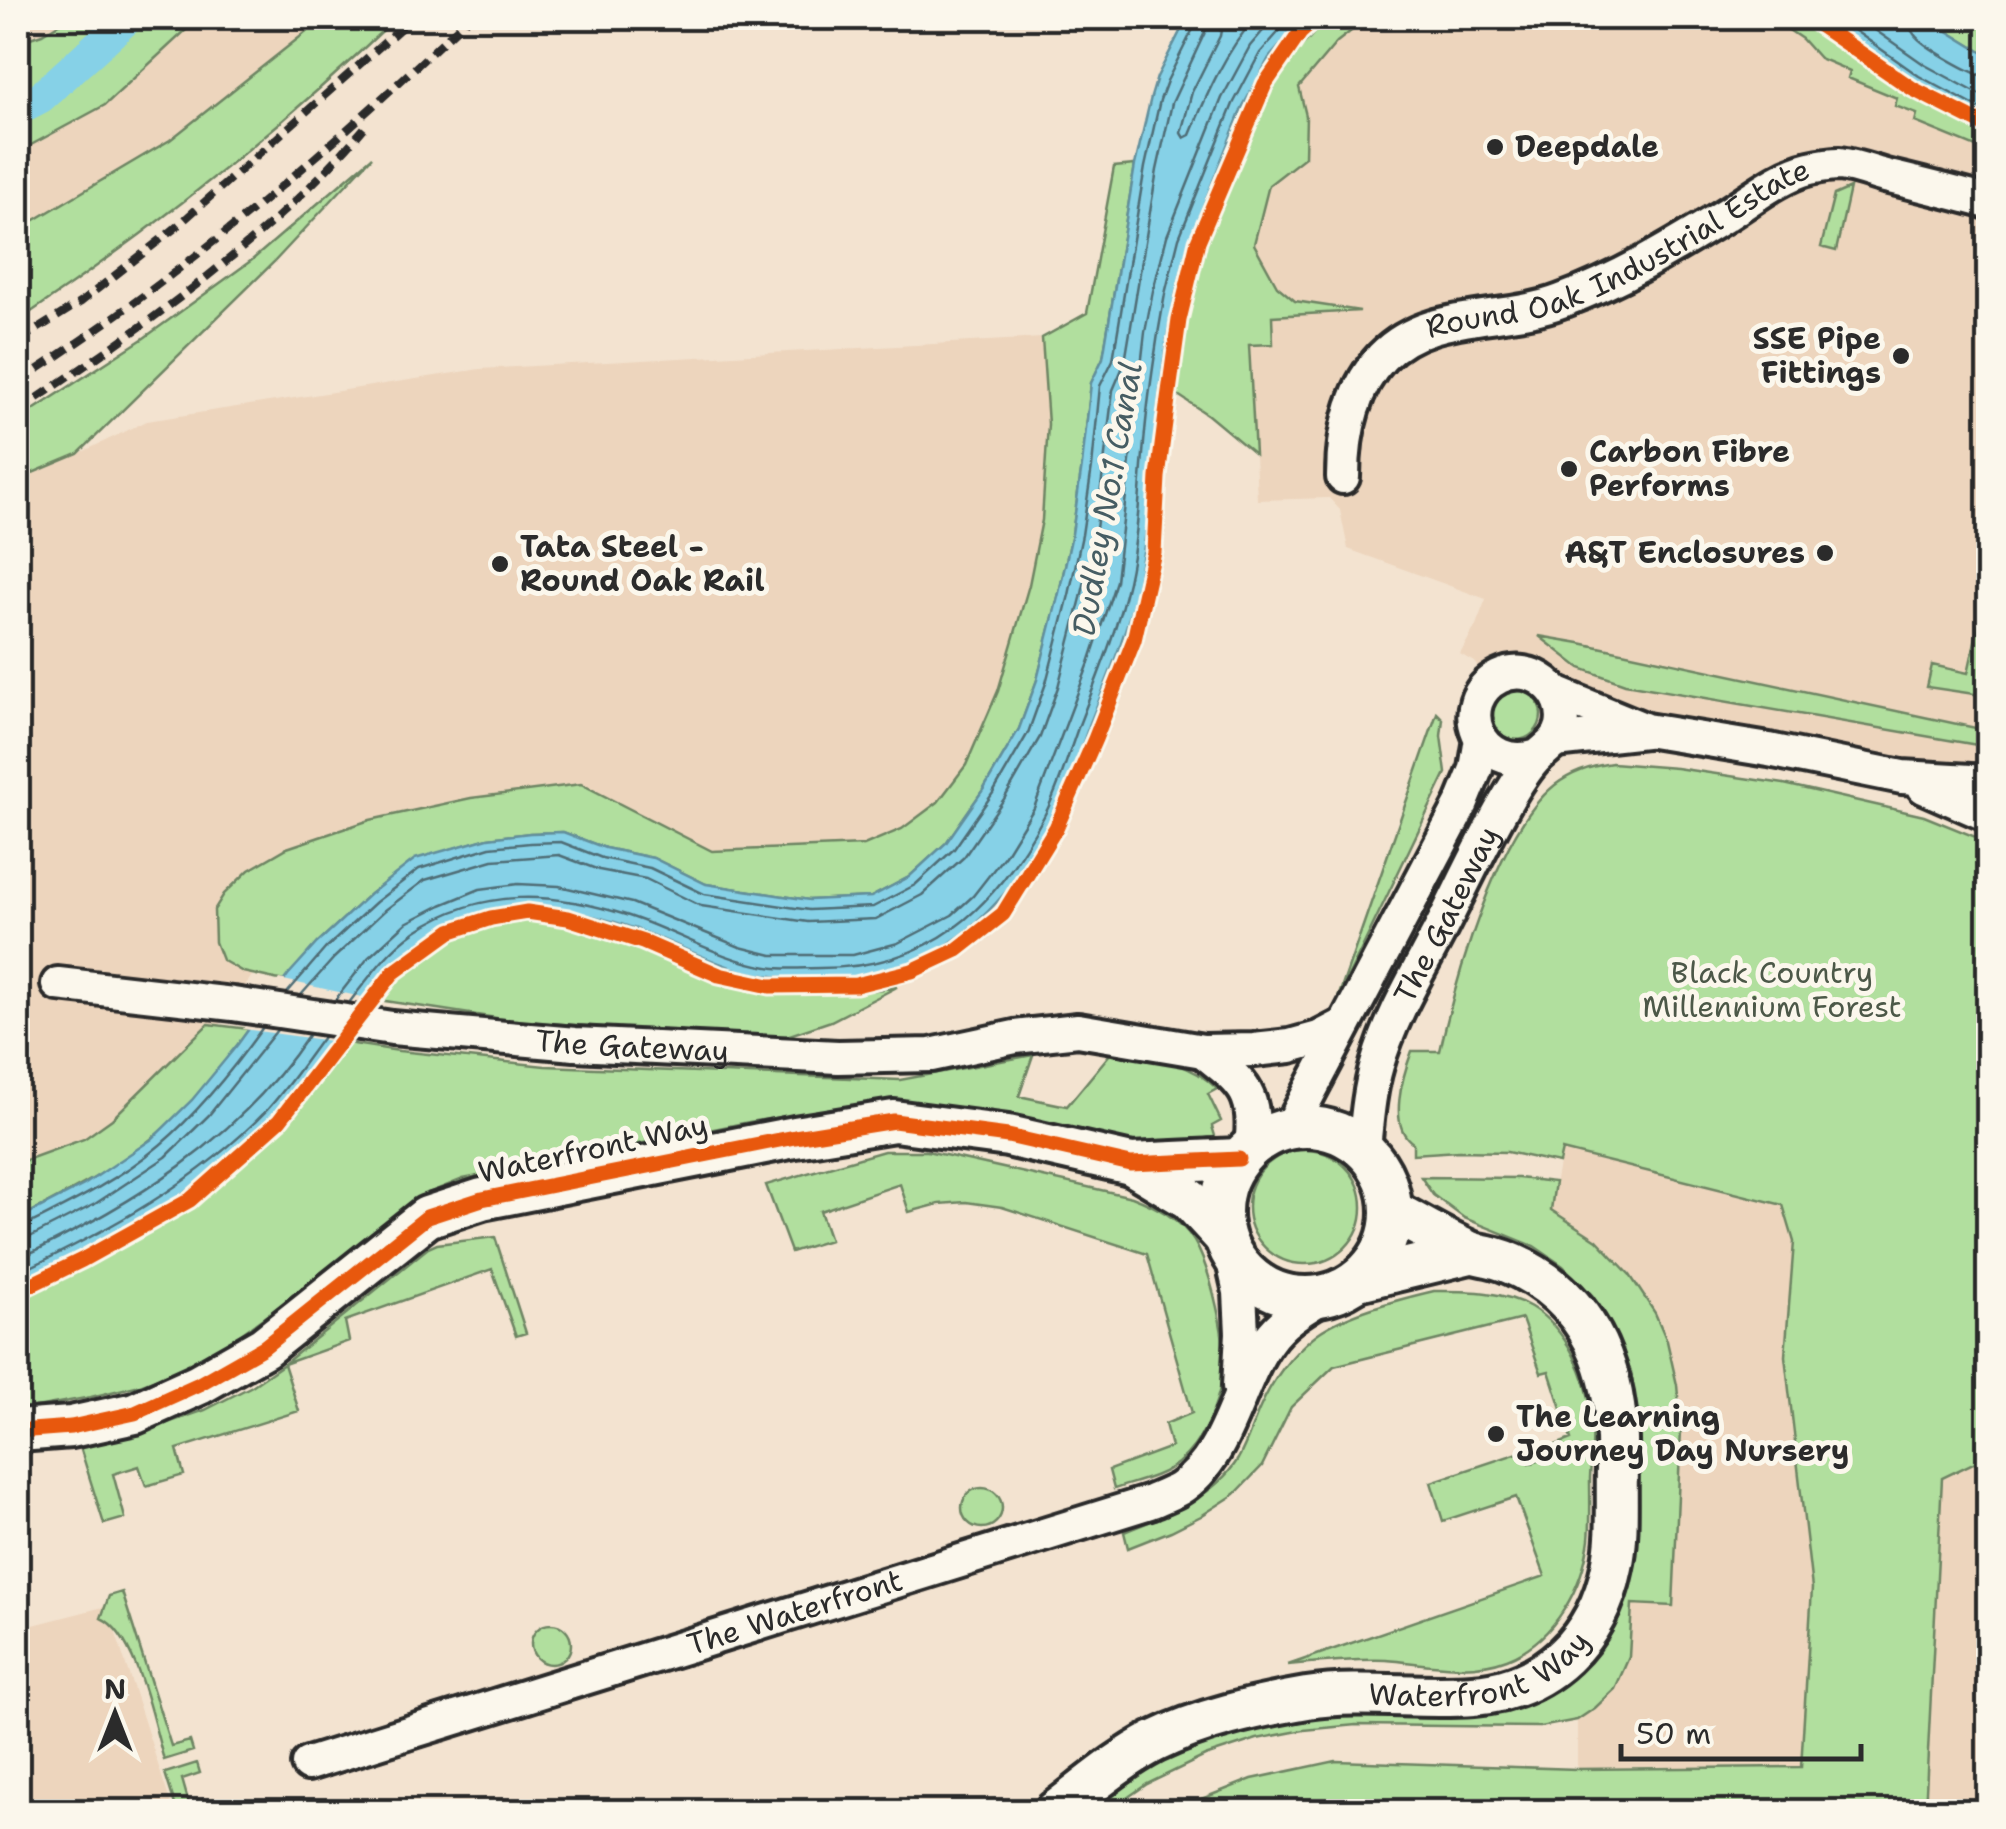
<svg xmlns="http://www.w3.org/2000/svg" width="2006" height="1829" font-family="'Shantell Sans',sans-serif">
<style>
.built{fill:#edd5bd}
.green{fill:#b1df9e;stroke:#6e8564;stroke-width:2.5}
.water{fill:#86d1e7;stroke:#628f9c;stroke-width:2.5}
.pier{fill:#f3e3d0}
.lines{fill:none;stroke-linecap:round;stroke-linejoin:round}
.shore{stroke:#4f6d76;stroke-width:2.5}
.canal{stroke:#86d1e7;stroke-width:32}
.minor-casing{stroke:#2b2b2b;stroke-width:40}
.tertiary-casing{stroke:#2b2b2b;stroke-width:48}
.minor{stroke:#fbf7ec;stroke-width:32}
.tertiary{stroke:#fbf7ec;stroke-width:40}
.rail{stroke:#2b2b2b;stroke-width:8;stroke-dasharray:15 8;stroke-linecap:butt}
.cycleway-casing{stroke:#fbf7ec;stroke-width:21}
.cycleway{stroke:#e8590c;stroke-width:15}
.poi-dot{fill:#2b2b2b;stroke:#fbf7ec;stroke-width:4}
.labels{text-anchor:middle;stroke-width:10;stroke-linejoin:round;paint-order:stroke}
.poi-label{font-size:30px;font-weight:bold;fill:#2b2b2b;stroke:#fbf7ec;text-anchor:start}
.street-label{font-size:30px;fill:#2b2b2b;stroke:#fbf7ec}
.park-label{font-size:30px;fill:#4c5848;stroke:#fbf7ec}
.water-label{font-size:32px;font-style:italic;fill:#465d63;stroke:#fbf7ec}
</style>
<rect width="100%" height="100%" fill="#f3e3d0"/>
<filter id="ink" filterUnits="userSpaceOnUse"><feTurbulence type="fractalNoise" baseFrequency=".01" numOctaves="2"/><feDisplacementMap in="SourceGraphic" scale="20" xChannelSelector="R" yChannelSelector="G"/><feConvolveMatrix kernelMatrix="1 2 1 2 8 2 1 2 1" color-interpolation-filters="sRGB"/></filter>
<g filter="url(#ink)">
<path class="built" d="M18 18H68L42 34 18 42Z
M199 18H324L170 140 18 230V152L105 105Z
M1368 18H1771L1802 39 1819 58 1851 71 1848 78 1898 98 1917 115 1915 122 1988 152V782L1902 777 1556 693 1490 684 1474 662 1460 654 1476 625 1486 599 1348 549 1340 510 1329 498 1257 500 1255 454 1208 415 1212 319 1299 87 1337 42Z
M1042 338 1048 424 1042 520 1029 585 998 691 966 765 938 802 902 829 864 845 712 851 581 784 471 798 370 820 287 848 249 870 224 894 243 972 253 974 220 1025 208 1024 112 1119 84 1139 18 1163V479L78 454 147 421 480 369Z
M1562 1149 1783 1205 1794 1242 1785 1356 1812 1588 1801 1768 1577 1769V1720L1595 1708 1615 1689 1629 1657 1632 1604 1673 1605 1681 1430 1677 1385 1667 1341 1655 1313 1630 1275 1597 1240 1550 1210Z
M1988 1456V1811L1925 1812 1942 1478Z
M107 1606 173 1811 18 1812V1629Z"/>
<path class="green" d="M68 18H199L105 105 18 152V42L42 34Z
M324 18H396C279 130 152 231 18 321V230L170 140Z
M1328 18H1368L1337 42 1299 87 1306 116 1305 157 1269 185 1254 244 1277 286 1295 301 1360 311 1272 316 1273 344 1249 345 1255 454 1208 415 1175 393 1186 321 1202 255 1264 103 1292 57Z
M1771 18H1800L1899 86 1988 136V152L1915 122 1917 114 1895 106 1897 98 1848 78 1850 71 1819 58 1802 39Z
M1926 18H1988V56Z
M372 157 274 262 78 454 18 479V420L144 338 252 260Z
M1135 165 1103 358 1091 383 1082 465 1072 534 1059 593 1037 680 1019 729 985 787 946 843 909 877 871 897 809 900 706 884 653 858 605 848 563 832 530 833 488 838 415 860 370 894 317 943 284 981 243 972 222 960 215 942 214 910 224 894 249 870 287 848 370 820 471 798 581 784 712 851 864 845 902 829 938 802 966 765 998 691 1029 585 1042 520 1048 424 1042 338 1087 313 1114 167Z
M1850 188 1836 251 1821 247 1834 195Z
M1979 623H1987L1983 678 1988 680V696L1927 687 1932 665 1968 673Z
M1539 636 1580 643 1985 730 1983 746 1625 684 1580 668Z
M1491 715a25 25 0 1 1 50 0a25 25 0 1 1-50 0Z
M1437 713 1443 719 1441 736 1446 773 1338 998Z
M1612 763 1676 768 1784 784 1924 816 1988 842V1456L1942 1478 1925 1811H1171L1252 1779 1336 1761 1577 1769 1801 1767 1812 1588 1785 1356 1794 1242 1783 1205 1562 1150 1559 1163 1507 1152 1459 1151 1413 1154V1143C1387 1126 1403 1075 1412 1051H1440C1456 979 1497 831 1555 785 1572 772 1591 766 1612 763Z
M526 919C569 925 604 933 644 950 672 961 700 977 729 984 784 998 841 996 897 987L831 1021 775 1040 509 1020 379 1000 399 976 455 937 489 924Z
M208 1024 249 1029C221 1068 189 1109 151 1139 111 1172 63 1195 18 1219V1163L84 1139 112 1119Z
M347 1043 399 1051 545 1066 900 1080 1033 1055 1019 1096 1067 1106 1110 1054C1150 1059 1187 1058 1217 1089L1208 1094 1221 1121 1212 1126 1215 1136 1156 1149 927 1107 850 1106 749 1122 463 1179 421 1196 310 1284 226 1345 180 1370 140 1385 91 1397 31 1408H18V1298L191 1207 285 1123Z
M1248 1207a57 57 0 1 1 114 0a57 57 0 1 1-114 0Z
M884 1151H927L1132 1197C1155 1206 1180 1218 1194 1241 1210 1267 1229 1345 1223 1375 1217 1406 1203 1443 1178 1463 1161 1477 1134 1482 1114 1489L1109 1470 1171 1447 1165 1424 1192 1413 1147 1254 1002 1207 966 1202 939 1204 909 1212 900 1184 820 1211 830 1240 791 1252 766 1185Z
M1421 1177 1518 1178 1555 1182 1551 1210 1597 1240 1630 1275 1655 1313 1667 1341 1677 1385 1681 1430 1673 1606 1632 1604 1629 1657 1615 1689 1595 1708 1577 1720 1540 1727 1356 1725 1304 1730 1257 1739 1205 1756 1147 1784 1108 1811 1086 1812 1111 1791 1198 1741 1242 1726 1555 1685 1636 1481 1638 1421 1631 1372 1614 1331 1593 1296 1563 1266 1534 1246 1464 1218 1433 1195Z
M495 1237 526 1333 516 1336 492 1269 345 1321 349 1341 284 1364 299 1411 177 1449 184 1475 146 1486 139 1466 113 1474 125 1518 104 1524 80 1447 153 1428 205 1410 252 1386 284 1364 428 1248 437 1244Z
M1434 1291C1467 1291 1502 1290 1531 1307 1567 1329 1588 1376 1592 1417 1594 1437 1591 1458 1590 1478 1590 1498 1591 1519 1589 1539 1583 1587 1555 1640 1507 1659 1468 1674 1426 1663 1386 1660 1353 1659 1321 1662 1288 1665L1545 1576 1516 1497 1443 1521 1431 1482 1524 1451 1529 1464 1555 1456 1553 1446 1571 1439 1549 1371 1541 1373 1522 1319 1334 1366 1291 1407 1262 1466 1235 1494 1201 1516 1171 1531 1128 1548 1124 1532C1164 1516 1214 1498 1238 1459 1247 1443 1252 1426 1259 1410 1271 1382 1290 1356 1313 1337 1340 1314 1400 1299 1434 1291Z
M962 1508a20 20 0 1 1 40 0a20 20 0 1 1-40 0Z
M122 1592 171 1746 190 1741 193 1751 164 1760C153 1724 137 1634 101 1618L109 1596Z
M531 1644a20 20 0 1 1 40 0a20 20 0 1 1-40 0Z
M197 1763 200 1773 182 1779 191 1811H177L165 1773Z"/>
<path class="water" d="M1187 18H1304L1269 58 1242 108 1189 241 1175 296 1167 336C1163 368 1158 400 1155 432 1150 482 1148 532 1138 581 1129 629 1108 677 1090 723 1078 755 1068 791 1052 822 1002 914 937 978 826 978 795 978 768 978 739 970 699 958 663 937 624 925 567 906 508 899 452 924 369 961 334 1053 275 1116 204 1191 109 1241 18 1284V1219L84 1185 152 1139 192 1100 238 1044 288 975 317 943 370 894 415 859 488 838 530 833 563 832 605 848 653 858 706 884 809 900 871 897 909 877 946 843 985 787 1019 729 1037 680 1059 593 1072 534 1082 465 1091 383 1103 358 1135 165 1151 97 1157 77Z
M1819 18H1926L1988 56V124L1914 84Z"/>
<path class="pier" d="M279 979 371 999 338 1042 243 1029Z"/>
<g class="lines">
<path class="shore" d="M1223 18 1220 36 1192 92 1181 133 1184 138 1190 135C1207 94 1225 52 1255 18
M1837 18 1919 76 1988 113
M1858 18 1925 65 1988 99
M1910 18C1910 25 1909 28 1914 34 1922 46 1975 76 1988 77
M287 993 325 949 376 902 419 869 490 847 530 843 561 842 602 858 650 868 704 894 809 910 873 907 915 885 954 849 993 793 1028 733 1046 683 1069 595 1082 535 1092 467 1100 386 1113 360 1145 167 1160 100 1167 81 1195 25V18
M301 995 334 958 384 911 425 880 493 860 559 855 599 870 646 879 701 906 808 922 876 919 922 895 964 857 1004 799 1040 737 1058 687 1081 598 1095 537 1113 390 1125 362 1157 170 1172 103 1206 30 1208 18
M335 1000 368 958 406 923 441 905 480 889 518 884 559 886 632 903 740 947 772 955H853L898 943 952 915 973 896 1005 855 1034 808 1089 663 1116 581 1145 332 1153 291 1167 236 1222 98 1250 46 1274 18
M349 1003C369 977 389 949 416 931 482 887 554 892 626 915 674 930 718 959 768 967 784 970 803 968 820 968 931 968 994 910 1044 816 1059 788 1068 755 1079 725 1097 678 1117 630 1128 582 1139 533 1140 481 1145 432 1148 399 1153 367 1158 334L1165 294 1179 238 1233 104 1260 53 1291 18
M18 1227 25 1226C71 1203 120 1179 160 1145 199 1112 233 1069 263 1027
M18 1240 30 1237 95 1204 166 1157 209 1115 277 1030
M18 1259C130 1206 239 1140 309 1034
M18 1273C107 1231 198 1182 267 1110 288 1087 305 1061 323 1037"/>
<path class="canal" d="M18 109 41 97 128 18"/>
<g class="minor-casing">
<g id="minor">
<path id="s1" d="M1343 477C1343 434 1351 390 1382 357 1428 309 1504 323 1561 301 1619 280 1672 248 1724 216 1750 200 1780 175 1810 168 1819 166 1832 164 1840 164 1855 166 1871 172 1885 176 1919 184 1954 193 1988 202"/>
<path d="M1556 693 1646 730 1769 750 1902 777 1988 782"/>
<path d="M1555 741 1645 731"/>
<path d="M1924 787 1988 815"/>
<path id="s2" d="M58 984 233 1004 392 1028 575 1044 838 1057 931 1055 1015 1037 1078 1030 1203 1051 1254 1050 1290 1046 1319 1038 1344 1025"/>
<path d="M1203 1051C1243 1083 1258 1092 1251 1146"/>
<path d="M1291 1127 1462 803 1476 769 1481 739"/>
<path id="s3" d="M1364 1148C1367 1120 1369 1092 1377 1065 1390 1019 1416 976 1438 934 1460 891 1480 847 1504 805 1512 791 1527 766 1539 755 1549 746 1558 741 1562 726 1569 691 1532 661 1499 677 1451 701 1478 775 1538 756"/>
<path d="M1231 1252 1240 1292 1242 1333 1239 1386"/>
<path id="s4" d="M308 1764 1150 1502C1159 1498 1170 1494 1179 1489 1229 1457 1235 1388 1267 1342 1283 1319 1306 1307 1329 1293"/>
</g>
</g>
<g class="tertiary-casing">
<g id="tertiary">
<circle cx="1306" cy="1212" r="85"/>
<path d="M1131 1164 1189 1199 1224 1237"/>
<path d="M1358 1280 1470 1253"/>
<path d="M18 1431 71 1427 135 1413 199 1384 264 1347 427 1217 482 1199 795 1137 894 1121 1008 1136 1131 1164 1239 1159"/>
<path id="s5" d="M1055 1812C1087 1788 1119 1760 1154 1742 1201 1719 1255 1707 1307 1698 1362 1690 1418 1699 1473 1695 1547 1690 1598 1638 1612 1567 1619 1537 1616 1499 1617 1469 1620 1387 1601 1310 1523 1269 1513 1264 1499 1258 1488 1256 1480 1254 1473 1254 1466 1250 1441 1239 1417 1224 1392 1211"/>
</g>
</g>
<use href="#minor" class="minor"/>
<use href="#tertiary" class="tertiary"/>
<path class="rail" d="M18 341 81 302 174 229 412 18
M18 382C181 278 328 151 468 18
M18 411C139 330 269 241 364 128"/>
<g class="cycleway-casing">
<path id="cycleway" d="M1809 18 1913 89 1988 127
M18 1291 82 1260 190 1200 279 1121 393 973 451 931 491 918 527 912 568 918 643 942 719 975 770 986 856 985 912 971 957 950 1003 914 1056 828 1095 739 1134 640 1154 552 1158 477 1168 399 1179 320 1198 241 1265 84 1300 33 1317 18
M18 1431 71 1427 135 1413 199 1384 264 1347 427 1217 482 1199 795 1137 894 1121 1008 1136 1131 1164 1239 1159"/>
</g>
<use href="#cycleway" class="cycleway"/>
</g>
</g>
<g class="poi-dot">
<circle cx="1495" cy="147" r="10"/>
<circle cx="1901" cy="356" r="10"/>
<circle cx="1569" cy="469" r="10"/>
<circle cx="1825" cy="553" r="10"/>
<circle cx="500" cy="564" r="10"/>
<circle cx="1496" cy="1434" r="10"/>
</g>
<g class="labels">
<g class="poi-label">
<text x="1515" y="157">Deepdale</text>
<text x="1881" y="349" text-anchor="end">SSE Pipe<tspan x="1881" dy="34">Fittings</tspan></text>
<text x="1589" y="462">Carbon Fibre<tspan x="1589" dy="34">Performs</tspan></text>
<text x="520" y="557">Tata Steel -<tspan x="520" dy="34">Round Oak Rail</tspan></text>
<text x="1805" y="563" text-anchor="end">A&amp;T Enclosures</text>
<text x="1516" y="1427">The Learning<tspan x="1516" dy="34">Journey Day Nursery</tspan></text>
</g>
<g class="street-label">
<text dy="10" stroke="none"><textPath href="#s1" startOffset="392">Round Oak Industrial Estate</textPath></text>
<text dy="10" stroke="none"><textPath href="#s3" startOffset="250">The Gateway</textPath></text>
<text dy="10" stroke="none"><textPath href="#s2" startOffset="578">The Gateway</textPath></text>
<text transform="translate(593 1149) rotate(-12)" y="10">Waterfront Way</text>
<text dy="10" stroke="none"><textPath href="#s4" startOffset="510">The Waterfront</textPath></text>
<text dy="10" stroke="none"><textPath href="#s5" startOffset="460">Waterfront Way</textPath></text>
</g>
<g class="park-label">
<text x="1772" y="983">Black Country<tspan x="1772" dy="34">Millennium Forest</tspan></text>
</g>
<g class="water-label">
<text transform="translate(1107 499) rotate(-80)" y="11">Dudley No.1 Canal</text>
</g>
</g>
<rect width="2006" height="1829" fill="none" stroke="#fbf7ec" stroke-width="60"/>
<rect x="30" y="30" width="1946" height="1769" fill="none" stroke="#2b2b2b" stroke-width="4" filter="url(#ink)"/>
<g transform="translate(115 1714)" stroke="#fbf7ec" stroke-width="8" paint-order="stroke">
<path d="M0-8L18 38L0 25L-18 38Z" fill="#2b2b2b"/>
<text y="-15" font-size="28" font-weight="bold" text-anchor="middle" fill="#2b2b2b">N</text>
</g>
<path d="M1621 1744v15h240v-15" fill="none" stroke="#2b2b2b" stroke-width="5"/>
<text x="1636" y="1744" font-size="30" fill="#2b2b2b" stroke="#fbf7ec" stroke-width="8" paint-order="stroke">50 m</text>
</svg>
